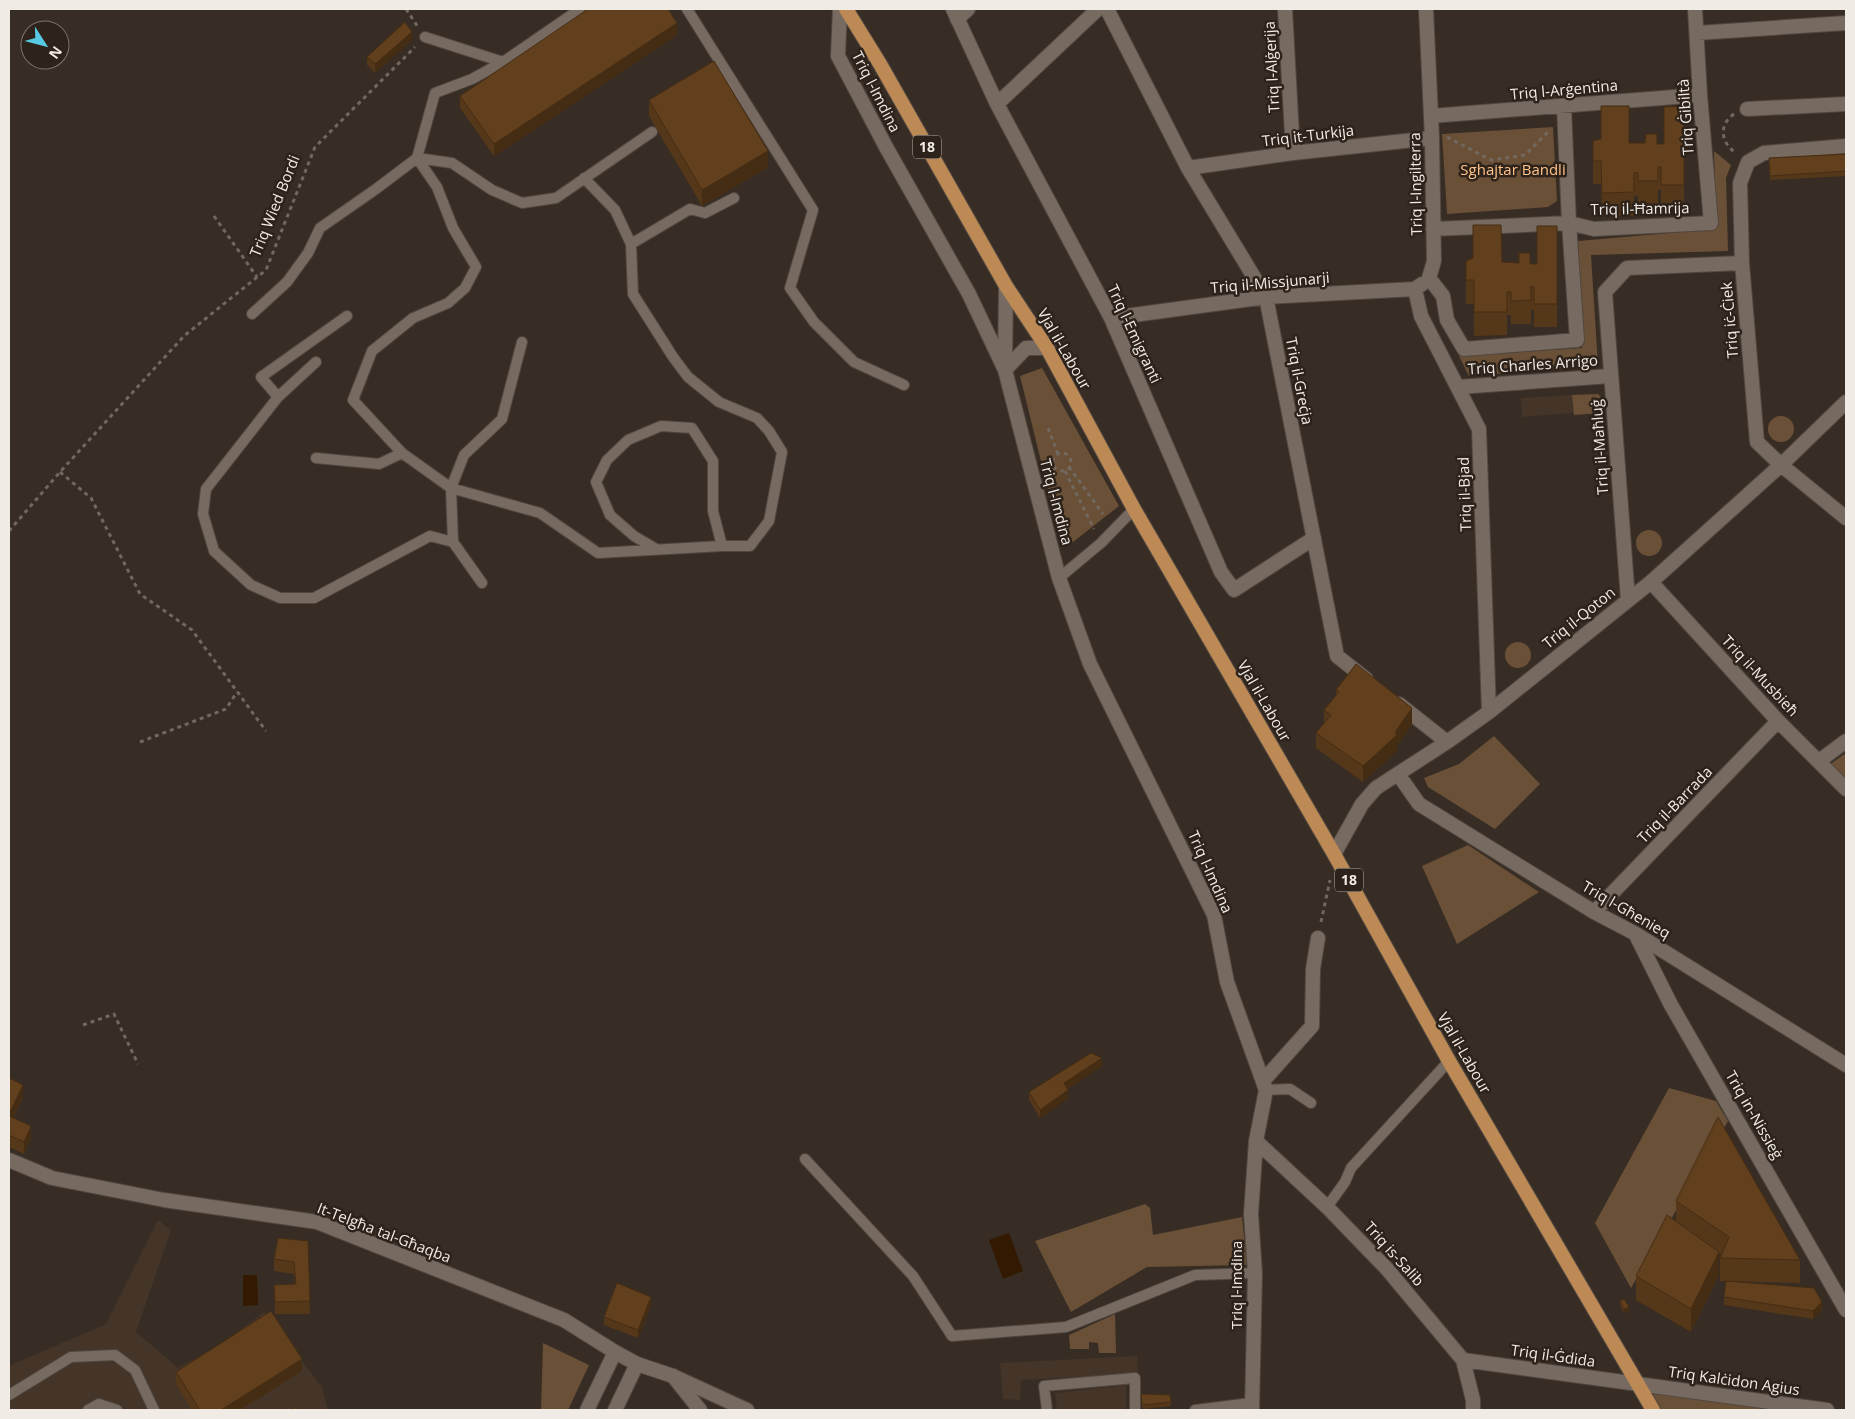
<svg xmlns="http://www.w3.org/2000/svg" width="1855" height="1419" font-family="'Open Sans',sans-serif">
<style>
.built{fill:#443528}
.green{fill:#6a5037}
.water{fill:#321900}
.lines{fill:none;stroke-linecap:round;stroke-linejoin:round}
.service-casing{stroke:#514841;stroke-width:12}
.minor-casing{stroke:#514841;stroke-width:16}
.tertiary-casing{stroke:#514841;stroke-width:16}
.primary-casing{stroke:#514841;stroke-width:16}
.path{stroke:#716860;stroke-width:3;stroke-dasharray:4 4;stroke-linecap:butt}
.service{stroke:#776b61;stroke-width:10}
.minor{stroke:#776b61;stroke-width:14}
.tertiary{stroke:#776b61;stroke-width:14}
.primary{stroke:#bd8955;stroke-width:14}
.wall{fill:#553719}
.shaded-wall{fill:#452d14}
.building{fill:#63401d;stroke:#452d14}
.labels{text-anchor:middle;stroke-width:5;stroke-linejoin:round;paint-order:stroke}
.shield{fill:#2d231b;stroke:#b6afa8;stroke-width:1}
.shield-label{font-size:14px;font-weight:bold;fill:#f1ebe5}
.street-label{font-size:15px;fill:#f1ebe5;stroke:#2d231b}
.park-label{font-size:15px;fill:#ffc38b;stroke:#2d231b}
</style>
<rect width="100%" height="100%" fill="#372d24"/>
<path class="built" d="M1572 395 1574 413 1522 417 1521 398Z
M158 1220 171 1230 136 1332 178 1368 222 1344 264 1312 322 1387 328 1410H9V1366L106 1324Z
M1137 1356 1138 1374 1021 1380 1020 1400 1003 1399 1000 1363Z
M1126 1385V1410H1057L1055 1393Z"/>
<path class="green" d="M1553 127 1557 201 1548 207 1447 214 1442 134Z
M1714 151 1731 165 1726 178 1728 251 1591 255 1598 365 1469 376 1459 356 1582 348 1578 241 1716 229Z
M1042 368 1119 506 1073 542 1060 538 1020 376Z
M1598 394 1601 397 1602 413 1574 415 1572 395Z
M1768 429a13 13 0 1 1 26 0a13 13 0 1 1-26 0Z
M1636 543a13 13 0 1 1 26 0a13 13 0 1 1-26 0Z
M1505 655a13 13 0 1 1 26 0a13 13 0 1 1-26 0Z
M1494 736 1540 784 1495 829 1428 787 1424 778 1459 764Z
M1846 753V781L1829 765Z
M1468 845 1539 892 1457 944 1422 866Z
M1669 1088 1716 1101 1728 1121 1631 1288 1595 1223Z
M1145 1204 1150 1208 1153 1235 1242 1217 1247 1265 1147 1267 1071 1312 1035 1241Z
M1115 1314 1116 1353H1099L1098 1343 1089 1342V1349H1070L1069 1335Z
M543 1343 589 1365 568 1410H541Z
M1637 1384 1827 1410H1653Z"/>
<path class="water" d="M1009 1233 1023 1271 1003 1279 989 1240Z
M243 1275H257L258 1305 243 1306Z"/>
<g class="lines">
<g class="service-casing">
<path id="service" d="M687 9 813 210 790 288 814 322 854 362 904 385
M425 37 503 62 580 9
M417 158 437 187 453 228 476 267 465 288 448 303 413 318 372 351 353 400 402 453 451 488 540 513 598 553 722 546H750L769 521 782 452 769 431 757 418 719 402 688 377 673 357 633 294 631 244 615 210 584 178
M417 158 452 163 492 190 522 203 556 198 652 132
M631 244 690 209 705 213 734 198
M252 314 287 282 308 253 320 228 376 189 417 158 435 93 472 79 503 62
M316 362 278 397 206 489 203 514 214 551 251 585 280 598H314L430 536 453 542
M278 397 261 377 347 316
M316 458 379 464 402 453
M656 549 634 536 610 515 596 482 607 460 628 440 661 426 692 428 713 461V511L722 546
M1059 578 1101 543 1134 509
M482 583 453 542 451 488 464 455 502 419 522 342
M1266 1090 1290 1089 1311 1103
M805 1159 913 1276 952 1336 1066 1327 1195 1275 1255 1273
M1327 1207 1345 1182 1351 1168 1449 1061
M9 1395 71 1357 115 1355 135 1370 154 1410
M88 1410 99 1404 117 1410
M1047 1410 1044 1386 1135 1378V1410
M1195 1410 1251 1403"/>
</g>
<g class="minor-casing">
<path id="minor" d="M840 9 838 56 886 147 969 294 1005 370 1059 578 1090 664 1214 915 1227 982 1266 1090 1256 1141 1251 1214 1255 1273 1252 1410
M953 9 997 104 1111 318 1221 572 1234 590 1314 538
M1107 9 1188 168 1266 297 1337 656 1366 679
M1285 9 1293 153
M1426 9 1432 138 1434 261 1429 278
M957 19 968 9
M1697 33 1846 23
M997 104 1098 9
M1747 109 1846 104
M1431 116 1700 95
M1846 146 1764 153 1748 162 1740 183 1742 263 1757 442 1781 465 1846 518
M1188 168 1293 153 1432 138
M1433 229 1569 223 1594 229 1711 223 1700 95 1695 9
M1429 278 1443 296 1447 320 1464 349 1577 340 1569 223 1564 107
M1415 289 1421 316 1479 429 1489 712
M1111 318 1266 297 1415 289 1422 284
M1005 367 1006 286
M1005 370 1026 348H1047
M1459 387 1610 376
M1651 582 1778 721 1846 789
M1628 600 1605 292 1627 268 1742 263
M1399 704 1447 742
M1819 761 1846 741
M1398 774 1419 804 1594 912 1636 934 1846 1065
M1334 854 1362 804 1376 788 1447 742 1489 712 1651 582 1781 465 1846 402
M1594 912 1778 721
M1636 935 1671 1005 1846 1310
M1263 1081 1312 1026 1313 969 1318 938
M1256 1141 1327 1207 1387 1269 1463 1360 1473 1400V1410
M1463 1360 1827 1410
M673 1376 700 1410
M587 1410 615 1352
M615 1410 637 1364"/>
</g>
<g class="tertiary-casing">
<path id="tertiary" d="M9 1160 52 1178 164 1200 317 1222 564 1320 615 1352 637 1364 673 1376 747 1410"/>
</g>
<g class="primary-casing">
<path id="primary" d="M846 9 880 64 1006 286 1047 348 1134 509 1334 854 1449 1061 1653 1410"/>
</g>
<path class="path" d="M406 9 418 27
M1734 114C1718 125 1721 143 1736 153
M1447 137 1491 160 1525 155 1550 130
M214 216 257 277
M1048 428 1058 454
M1053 462a9 9 0 1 1 18 0a9 9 0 1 1-18 0Z
M1069 467 1103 514
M1065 471 1094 529
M60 472 91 498 140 594 192 630 266 731
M9 531 60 472 184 336 266 270 315 147 415 47
M140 742 226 709 237 692
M1321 922 1330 880
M83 1025 114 1014 138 1064"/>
<use href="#service" class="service"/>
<use href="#minor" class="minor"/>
<use href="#tertiary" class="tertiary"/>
<use href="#primary" class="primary"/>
</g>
<path class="wall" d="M677 35 494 156 460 108V96Z
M412 40 375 73 367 65V57Z
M649 100 768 167 702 206 649 116Z
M1684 106V208H1661V190H1658V204H1638V196H1634V216H1602L1601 184H1593V141L1664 144Z
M1846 154V176L1770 180 1769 158Z
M1557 226V327H1534V310H1531V324H1511V315H1507V335L1474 336V304H1466V261L1537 264Z
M1336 690 1412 724 1397 746V751L1363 782 1316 748V733L1324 723V710L1336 696Z
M1102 1066 1067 1089 1068 1098 1040 1118 1029 1100V1092Z
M9 1078 23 1097 13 1118 31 1138 24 1154 9 1147Z
M1676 1201 1800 1260V1283L1720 1281V1258L1721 1255 1719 1253V1275L1691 1332 1636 1300V1276L1676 1221Z
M308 1241 310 1314H275L274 1285 295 1284 294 1274 274 1271V1259Z
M1724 1297 1822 1310 1813 1319 1724 1305Z
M1620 1301 1629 1311 1624 1313 1620 1305Z
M651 1305 638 1338 604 1325V1317Z
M302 1371 240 1410H192L176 1384V1372Z
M1141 1394 1170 1395 1171 1406 1144 1409 1142 1407Z"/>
<path class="shaded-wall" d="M677 23V35L494 156V144Z
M412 32V40L375 73V64Z
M768 151V167L702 206V190Z
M1412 708V724L1397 746V751L1363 782V766L1395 732Z
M1102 1058V1066L1064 1091V1083Z
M23 1085V1097L9 1126V1114Z
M1068 1090V1098L1040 1118V1110Z
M31 1126V1138L24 1154V1142Z
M1719 1252V1275L1691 1332V1309Z
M651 1297V1305L638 1338V1330Z
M1822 1302V1310L1813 1319V1311Z
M1629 1307V1311L1624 1313V1309Z
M302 1359V1371L240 1410H221Z"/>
<path class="building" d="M588 9H668L677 23 494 144 460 96Z
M405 22 412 32 375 64 367 57Z
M714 61 768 151 702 190 649 100Z
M1601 106H1629V143H1645L1646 134H1657V144H1664V107L1684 106V185H1661V167H1658V181H1638V172L1634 173V192L1602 193 1601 161H1593V141L1601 139Z
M1846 154V171L1770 176 1769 158Z
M1473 225H1501L1502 262 1519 263V253H1530V264H1537V226H1557V304H1534V287L1531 286V300L1511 301V292H1507V312H1474V280H1466V261L1473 258Z
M1356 664 1412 708 1395 732 1397 735 1363 766 1316 733 1331 715 1324 710 1339 692 1336 690Z
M1091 1053 1102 1058 1064 1083 1068 1090 1040 1110 1029 1092Z
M9 1078 23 1085 9 1114Z
M9 1116 31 1126 24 1142 9 1135Z
M1718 1117 1800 1260 1720 1258 1729 1237 1676 1201Z
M1667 1215 1719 1252 1691 1309 1636 1276Z
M278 1238 308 1241 310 1301 275 1302 274 1285 296 1284 294 1262 274 1259Z
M1726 1281 1814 1288 1822 1302 1813 1311 1724 1297Z
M617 1283 651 1297 638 1330 604 1317Z
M1624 1299 1629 1307 1624 1309 1620 1301Z
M271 1311 302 1359 221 1410H200L176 1372Z
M1141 1394 1170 1395 1171 1402 1144 1405 1142 1403Z
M296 1407 297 1410H291Z"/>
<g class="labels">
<g class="shield">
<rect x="913" y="135.5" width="28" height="23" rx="4"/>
<rect x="1335" y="868.5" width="28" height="23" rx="4"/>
</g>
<g class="shield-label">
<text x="927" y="152">18</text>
<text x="1349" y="885">18</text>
</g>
<g class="street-label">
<text transform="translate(1272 67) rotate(-93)" y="5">Triq l-Alġerija</text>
<text transform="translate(1564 90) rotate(-5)" y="5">Triq l-Arġentina</text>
<text transform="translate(876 92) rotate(63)" y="5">Triq l-Imdina</text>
<text transform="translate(1686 117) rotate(-94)" y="5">Triq Ġibiltà</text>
<text transform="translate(1308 136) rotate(-7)" y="5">Triq it-Turkija</text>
<text transform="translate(1416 184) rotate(-91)" y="5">Triq l-Ingilterra</text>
<text transform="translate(275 206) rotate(-68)" y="5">Triq Wied Bordi</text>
<text transform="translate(1640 209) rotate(-1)" y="5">Triq il-Ħamrija</text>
<text transform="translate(1270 283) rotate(-5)" y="5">Triq il-Missjunarji</text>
<text transform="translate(1730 320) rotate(-95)" y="5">Triq iċ-Ċiek</text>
<text transform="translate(1134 334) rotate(65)" y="5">Triq l-Emigranti</text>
<text transform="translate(1064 349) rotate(60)" y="5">Vjal il-Labour</text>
<text transform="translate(1533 365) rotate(-4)" y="5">Triq Charles Arrigo</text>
<text transform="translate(1299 381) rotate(79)" y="5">Triq il-Greċja</text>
<text transform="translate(1600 447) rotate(-94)" y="5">Triq il-Maħluġ</text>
<text transform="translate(1465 494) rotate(-92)" y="5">Triq il-Bjad</text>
<text transform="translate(1056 502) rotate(75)" y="5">Triq l-Imdina</text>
<text transform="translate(1579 618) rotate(-39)" y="5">Triq il-Qoton</text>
<text transform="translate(1760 676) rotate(47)" y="5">Triq il-Musbieħ</text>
<text transform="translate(1264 701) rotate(60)" y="5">Vjal il-Labour</text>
<text transform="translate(1675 805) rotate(-46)" y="5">Triq il-Barrada</text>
<text transform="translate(1210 872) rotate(66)" y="5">Triq l-Imdina</text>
<text transform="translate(1626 910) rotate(30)" y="5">Triq l-Għenieq</text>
<text transform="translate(1464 1053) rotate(60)" y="5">Vjal il-Labour</text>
<text transform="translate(1754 1115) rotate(60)" y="5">Triq in-Nissieġ</text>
<text transform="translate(384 1233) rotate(21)" y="5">It-Telgħa tal-Għaqba</text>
<text transform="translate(1394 1254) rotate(48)" y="5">Triq is-Salib</text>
<text transform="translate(1237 1285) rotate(-90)" y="5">Triq l-Imdina</text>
<text transform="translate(1553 1356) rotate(8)" y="5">Triq il-Ġdida</text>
<text transform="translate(1734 1381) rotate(8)" y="5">Triq Kalċidon Agius</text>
</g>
<g class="park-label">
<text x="1513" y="175">Sghajtar Bandli</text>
</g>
</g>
<rect width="1855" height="1419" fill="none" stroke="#f1ebe5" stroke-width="20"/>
<g transform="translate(45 45) rotate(126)"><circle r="24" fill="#2d231b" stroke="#7b736c"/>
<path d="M0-4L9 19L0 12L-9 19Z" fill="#57c9e2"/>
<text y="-8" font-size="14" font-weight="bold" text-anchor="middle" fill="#f1ebe5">N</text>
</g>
</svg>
